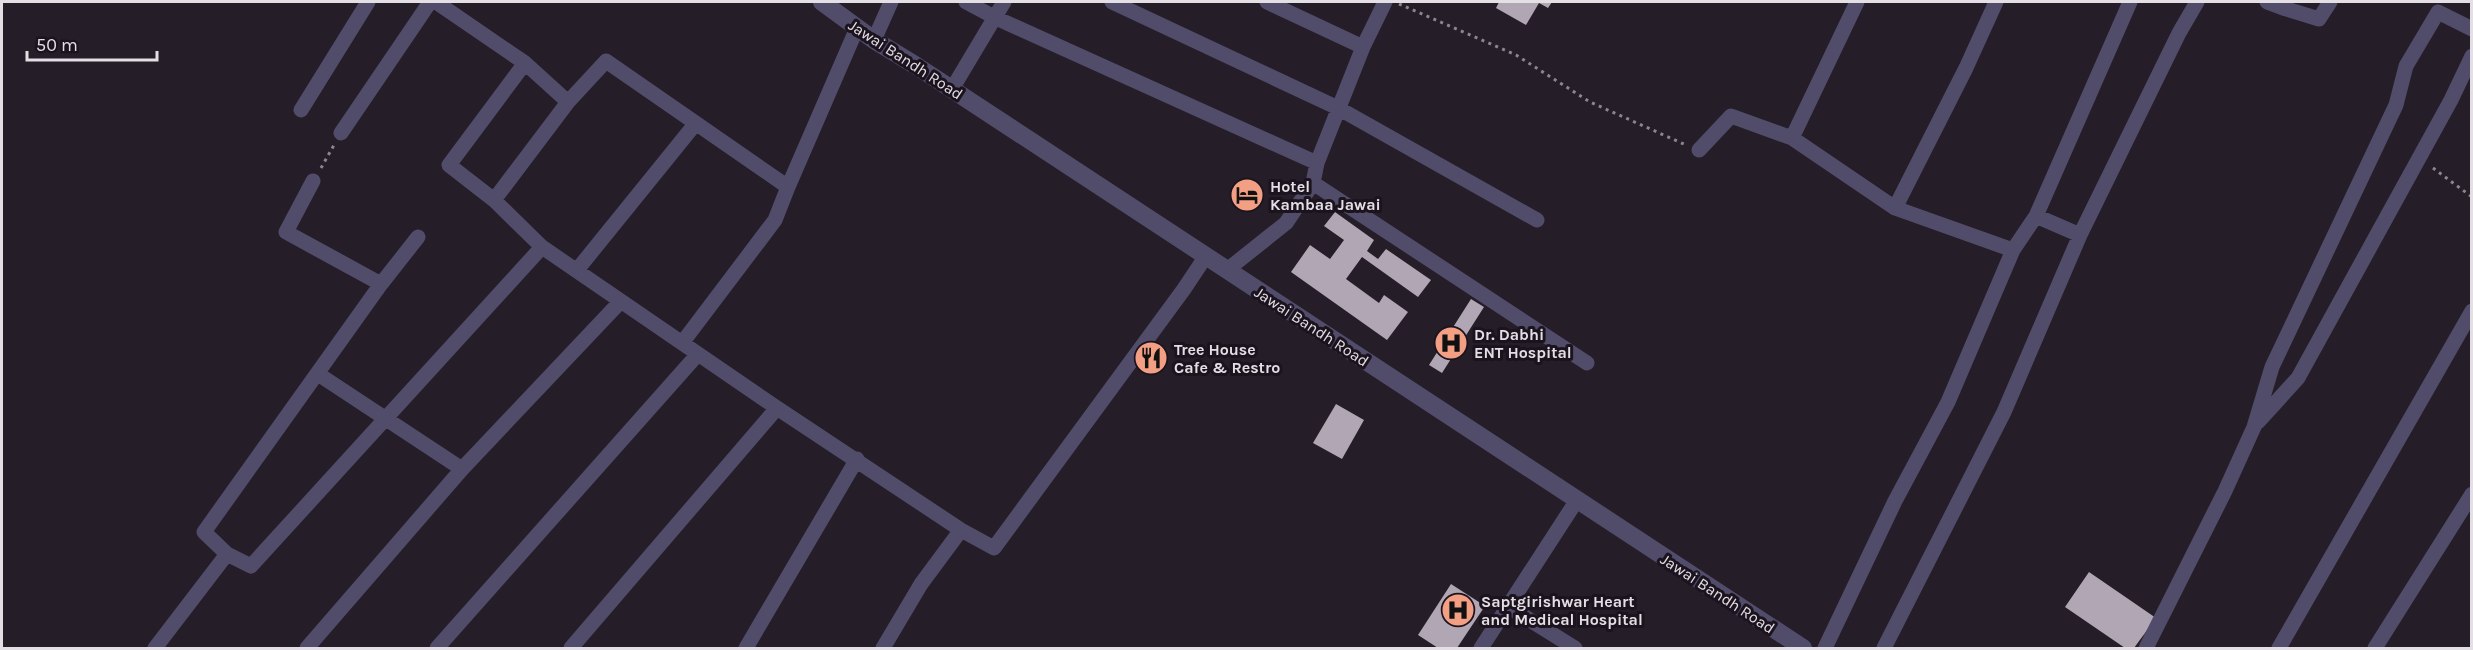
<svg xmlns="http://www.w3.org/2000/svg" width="2473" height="650" font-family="Karla,sans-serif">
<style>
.building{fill:#b1a6b4}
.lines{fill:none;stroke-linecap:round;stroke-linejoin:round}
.path{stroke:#8d868e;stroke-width:3;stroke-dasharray:3 4.5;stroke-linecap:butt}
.minor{stroke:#504c6a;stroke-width:15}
.tertiary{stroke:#504c6a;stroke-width:18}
.labels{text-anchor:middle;stroke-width:6;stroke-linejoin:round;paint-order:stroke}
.street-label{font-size:16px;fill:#e4dee5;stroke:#1b131d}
.poi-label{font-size:16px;font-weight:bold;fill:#e4dee5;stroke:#1b131d;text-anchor:start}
</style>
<rect width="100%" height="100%" fill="#251d27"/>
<path class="building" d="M1499 2H1552L1548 8 1539 3 1526 25 1496 8Z
M1335 212 1374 240 1367 251 1378 259 1386 249 1431 280 1418 297 1362 257 1346 279 1379 303 1384 295 1408 312 1387 340 1291 272 1310 245 1330 259 1344 240 1324 226Z
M1471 299 1484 307 1442 373 1429 365Z
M1336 404 1364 420 1342 459 1313 443Z
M2089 572 2156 618 2134 648H2125L2065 607Z
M1451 584 1485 606 1457 648H1438L1418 635Z"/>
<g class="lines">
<path class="path" d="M1399 4 1516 55 1590 102 1686 145
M321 168 334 145
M2433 168 2472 197"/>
<path class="minor" d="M436 2 525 63 568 102
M966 2 996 18 1317 163
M1112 2 1338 108 1537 220
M1267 2 1363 47
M2267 2 2283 8 2319 19 2330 2
M874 40 891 2
M525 63 449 165 494 200 542 247 777 408 961 530 994 548 1184 289 1206 256
M952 89 1004 2
M301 110 368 2
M341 133 430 2
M1792 138 1857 2
M1699 150 1731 116 1792 138 1895 208 2013 250
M313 181 286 232 381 284
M1313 183 1587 363
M494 200 568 102 606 61 788 187 857 28
M1895 208 1966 68 1996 2
M2036 216 2080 235
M577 270 696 123
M1227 270 1286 223 1313 183 1317 163 1363 47 1385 2
M682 343 775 220 788 187
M318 374 462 469
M2258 422 2298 378 2451 100 2472 56
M227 554 204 532 381 284 418 237
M1509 607 1575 648
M155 648 227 554 251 566 542 247
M307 648 462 469 621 301
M437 648 698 354
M571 648 777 408
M746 648 857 459
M883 648 921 584 961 530
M1481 648 1577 500
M1825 648 1895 501 1948 402 2013 250 2036 216 2130 2
M1884 648 2004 412 2080 235 2179 33 2197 2
M2146 648 2225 491 2254 427 2272 367 2396 105 2406 66 2438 12 2472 29
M2279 648 2472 311
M2375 648 2472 494"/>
<path class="tertiary" d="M822 2 874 40 915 65 1803 648"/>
</g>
<defs>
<g id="hotel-disc" transform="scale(1.725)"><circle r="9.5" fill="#f39f84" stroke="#1b131d"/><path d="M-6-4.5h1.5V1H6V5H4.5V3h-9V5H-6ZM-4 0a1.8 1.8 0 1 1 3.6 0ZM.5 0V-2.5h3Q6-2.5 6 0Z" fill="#111"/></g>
<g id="hospital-disc" transform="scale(1.725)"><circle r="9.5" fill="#f39f84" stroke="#1b131d"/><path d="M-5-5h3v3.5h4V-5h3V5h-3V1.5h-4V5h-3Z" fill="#111"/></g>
<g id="restaurant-disc" transform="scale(1.725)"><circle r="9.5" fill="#f39f84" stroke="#1b131d"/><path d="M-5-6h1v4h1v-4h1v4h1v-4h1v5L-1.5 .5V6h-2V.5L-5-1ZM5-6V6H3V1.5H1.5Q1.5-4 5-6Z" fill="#111"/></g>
</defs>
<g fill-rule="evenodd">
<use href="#hotel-disc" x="1247" y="195"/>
<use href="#hospital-disc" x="1451" y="343"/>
<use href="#restaurant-disc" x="1151" y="358"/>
<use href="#hospital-disc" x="1458" y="610"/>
</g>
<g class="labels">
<g class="street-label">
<text transform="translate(906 59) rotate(33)" y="6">Jawai Bandh Road</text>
<text transform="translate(1312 326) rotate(33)" y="6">Jawai Bandh Road</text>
<text transform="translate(1718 593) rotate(33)" y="6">Jawai Bandh Road</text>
</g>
<g class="poi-label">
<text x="1270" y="192">Hotel<tspan x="1270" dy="18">Kambaa Jawai</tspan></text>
<text x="1474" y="340">Dr. Dabhi<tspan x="1474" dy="18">ENT Hospital</tspan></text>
<text x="1174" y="355">Tree House<tspan x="1174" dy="18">Cafe &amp; Restro</tspan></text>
<text x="1481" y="607">Saptgirishwar Heart<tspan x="1481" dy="18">and Medical Hospital</tspan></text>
</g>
</g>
<rect width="2473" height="650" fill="none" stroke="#e4dee5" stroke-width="6"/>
<path d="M27 51v9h130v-9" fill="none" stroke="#e4dee5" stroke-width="3"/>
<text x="36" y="51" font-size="18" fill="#e4dee5" stroke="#1b131d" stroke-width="4.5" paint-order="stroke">50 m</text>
</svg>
